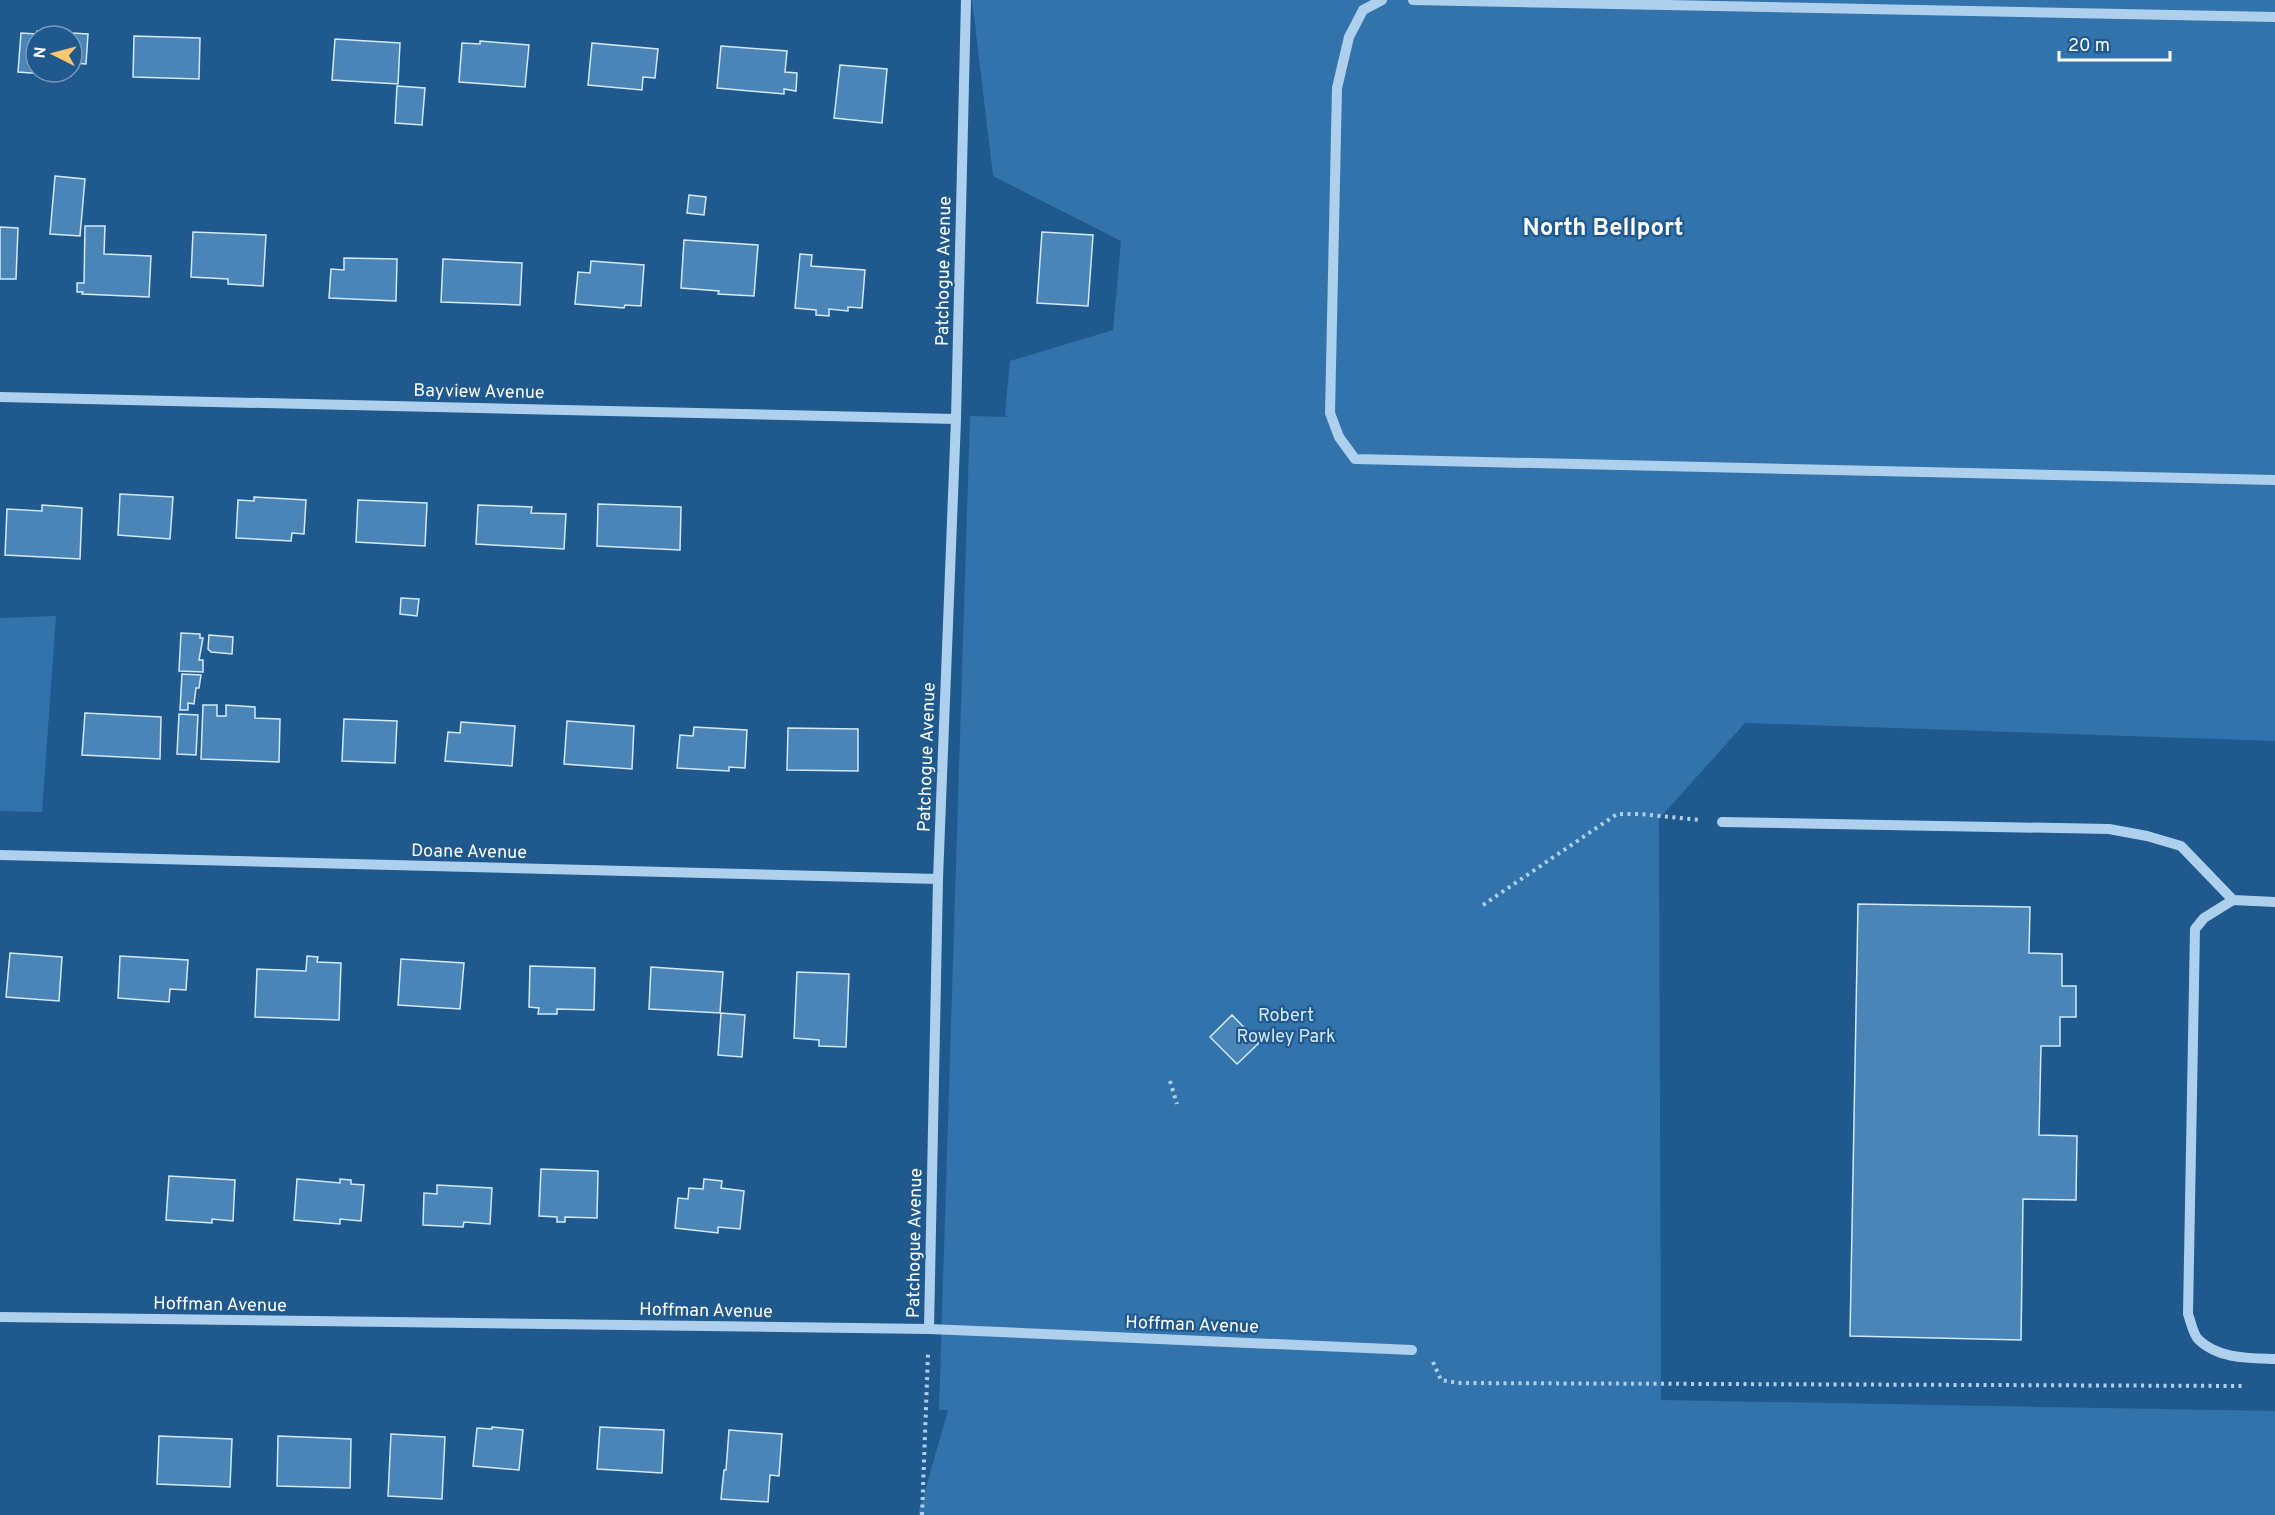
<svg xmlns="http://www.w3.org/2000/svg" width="2275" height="1515" font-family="Overpass,sans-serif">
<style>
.green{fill:#3273ac}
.building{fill:#4b85b8;stroke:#d3e8f9;stroke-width:1.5}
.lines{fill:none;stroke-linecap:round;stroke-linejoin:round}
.path{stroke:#aed0ed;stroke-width:4;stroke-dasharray:3 4.5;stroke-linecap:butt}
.minor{stroke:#aed0ed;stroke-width:10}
.labels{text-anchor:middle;stroke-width:4.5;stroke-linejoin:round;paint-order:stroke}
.street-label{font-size:18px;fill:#fff;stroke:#1f598e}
.park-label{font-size:18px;fill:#d3e8f9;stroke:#1f598e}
.district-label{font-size:24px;font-weight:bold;fill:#fff;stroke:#1f598e}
</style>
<rect width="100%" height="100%" fill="#1f598e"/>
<path class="green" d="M972 0H2275V741L1745 723 1659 819 1661 1400 2275 1411V1515H918L948 1410H939L970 416 1009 417 1005 415 1010 361 1113 330 1121 241 993 176Z
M56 616 42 812 0 811V618Z"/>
<path class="building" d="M37 31 88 34 86 64 72 63V36H36V72H71V76L18 72 21 33 37 34Z
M134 36 200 38 199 79 133 77Z
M335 39 400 43 398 84 332 80Z
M480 41 529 45 525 87 459 82 462 43 480 44Z
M592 43 658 49 655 78 643 77 642 90 588 85Z
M721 46 787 51 785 72 797 73 796 91 784 89V94L717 88Z
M840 65 887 69 882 123 834 118Z
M397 86 425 88 422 125 395 123Z
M55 176 85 179 80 236 50 234Z
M689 195 706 197 704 215 687 213Z
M85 226H105L104 254 151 256 149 297 82 294 83 292H77V283H84Z
M0 227 18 228 16 279H0Z
M193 232 266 235 263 286 228 284V279L191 277Z
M1042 232 1093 235 1088 306 1037 303Z
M684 240 758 245 754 296 718 294 719 291 681 288Z
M800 254 812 255 811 266 865 270 862 308 848 307V311L829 309V316L816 315V310L795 308Z
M344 258 397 259 396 301 329 298 331 269 344 270Z
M443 259 522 263 520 305 441 302Z
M591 261 644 265 641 306 625 305 624 308 575 304 578 272 590 273Z
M120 494 173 497 170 539 118 535Z
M254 497 306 500 304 534 292 533 291 541 236 538 238 500 254 501Z
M358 500 427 503 425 546 356 542Z
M598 504 681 507 680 550 597 546Z
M42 505 82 508 80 559 5 555 7 509 42 511Z
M478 505 532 507 531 513 566 514 564 549 476 544Z
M401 598 419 599 417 616 400 614Z
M181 633 200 634V638H203L199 660H203V672L179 671Z
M209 635 233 637 232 654 211 652 208 649Z
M182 674 201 675 199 688H196L194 704 188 703V710H180Z
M203 705H217V716H226V705L255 707V718L280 719 279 762 201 759Z
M85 713 161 717 160 759 82 755Z
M179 714 198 715 196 755 177 754Z
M344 719 397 721 395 763 342 761Z
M567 721 634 726 632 769 564 764Z
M461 722 515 726 512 766 445 761 448 732 460 733Z
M694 727 747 730 745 768 729 767V771L677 768 680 735 693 736Z
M788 728 858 729V771L787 770Z
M1858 904 2030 907 2029 953 2062 954V986H2076V1017H2060V1046H2041L2039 1135 2077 1136 2076 1200 2023 1199 2021 1340 1850 1336Z
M10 953 62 957 59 1001 6 997Z
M120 956 188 960 186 990 170 989 169 1002 118 998Z
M307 956 318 957 317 962 341 963 339 1020 255 1017 257 969 306 971Z
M401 959 464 963 460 1009 398 1005Z
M530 966 595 968 594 1010 557 1009V1014H538L539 1008 529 1007Z
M651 967 723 972 720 1013 649 1009Z
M797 972 849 974 846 1047 819 1046V1040L794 1038Z
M721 1013 745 1015 742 1057 718 1055Z
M1232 1015 1259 1043 1237 1064 1210 1037Z
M541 1169 598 1171 597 1218 565 1217V1222H557V1217L539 1216Z
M169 1176 235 1180 233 1221 212 1219V1223L166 1220Z
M297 1179 340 1183V1179L351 1180V1184L364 1185 361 1221 340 1219V1224L294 1220Z
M704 1179 722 1181 721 1188 744 1191 740 1229 718 1227V1233L675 1228 678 1198 688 1199 689 1188 703 1189Z
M437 1185 492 1188 490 1224 464 1222 463 1227 423 1225 424 1193 437 1194Z
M492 1427 523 1430 519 1470 473 1466 477 1428 492 1429Z
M600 1427 664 1430 662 1473 597 1469Z
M729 1430 782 1434 779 1476 770 1475 768 1502 721 1499 724 1470H726Z
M391 1434 445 1437 442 1499 388 1496Z
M159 1436 232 1439 230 1487 157 1484Z
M278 1436 351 1439 350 1488 277 1486Z"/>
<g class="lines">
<path class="path" d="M1483 905 1617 814H1641L1700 820
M1170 1081 1177 1104
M1433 1362 1441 1380 1458 1383 2243 1386
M922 1515 928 1354"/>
<path class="minor" d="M1382 0 1363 10 1349 37 1337 88 1330 413 1339 437 1355 459 2275 480
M1413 0 2275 17
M0 397 956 419
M1722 822 2109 829 2147 836 2181 846 2233 900
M0 855 938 879
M2275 902 2233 900 2204 918 2195 929 2188 1314C2191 1322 2193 1335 2199 1340 2219 1359 2249 1358 2275 1359
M0 1317 929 1329 1412 1350
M929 1329 938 879 956 419 966 0"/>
</g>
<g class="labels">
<g class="street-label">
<text transform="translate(943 271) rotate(-89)" y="6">Patchogue Avenue</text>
<text transform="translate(479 391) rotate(1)" y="6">Bayview Avenue</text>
<text transform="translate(926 757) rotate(-88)" y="6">Patchogue Avenue</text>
<text transform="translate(469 851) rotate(1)" y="6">Doane Avenue</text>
<text transform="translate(914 1243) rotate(-89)" y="6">Patchogue Avenue</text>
<text transform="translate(220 1304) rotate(1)" y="6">Hoffman Avenue</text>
<text transform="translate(706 1310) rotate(1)" y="6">Hoffman Avenue</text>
<text transform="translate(1192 1324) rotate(2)" y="6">Hoffman Avenue</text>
</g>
<g class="park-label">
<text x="1286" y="1021">Robert<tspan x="1286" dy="21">Rowley Park</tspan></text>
</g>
<g class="district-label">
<text x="1603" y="235">North Bellport</text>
</g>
</g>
<g transform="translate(54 54) rotate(276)"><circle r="28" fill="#1f598e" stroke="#799bbb" stroke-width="1.5"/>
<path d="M0-4.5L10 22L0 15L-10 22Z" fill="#fbc66d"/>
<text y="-9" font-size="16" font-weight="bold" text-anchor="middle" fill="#ffffff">N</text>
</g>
<path d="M2059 51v9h111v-9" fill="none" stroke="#ffffff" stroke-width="3"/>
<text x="2068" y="51" font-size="18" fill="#ffffff" stroke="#1f598e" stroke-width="4.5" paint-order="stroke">20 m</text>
</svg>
